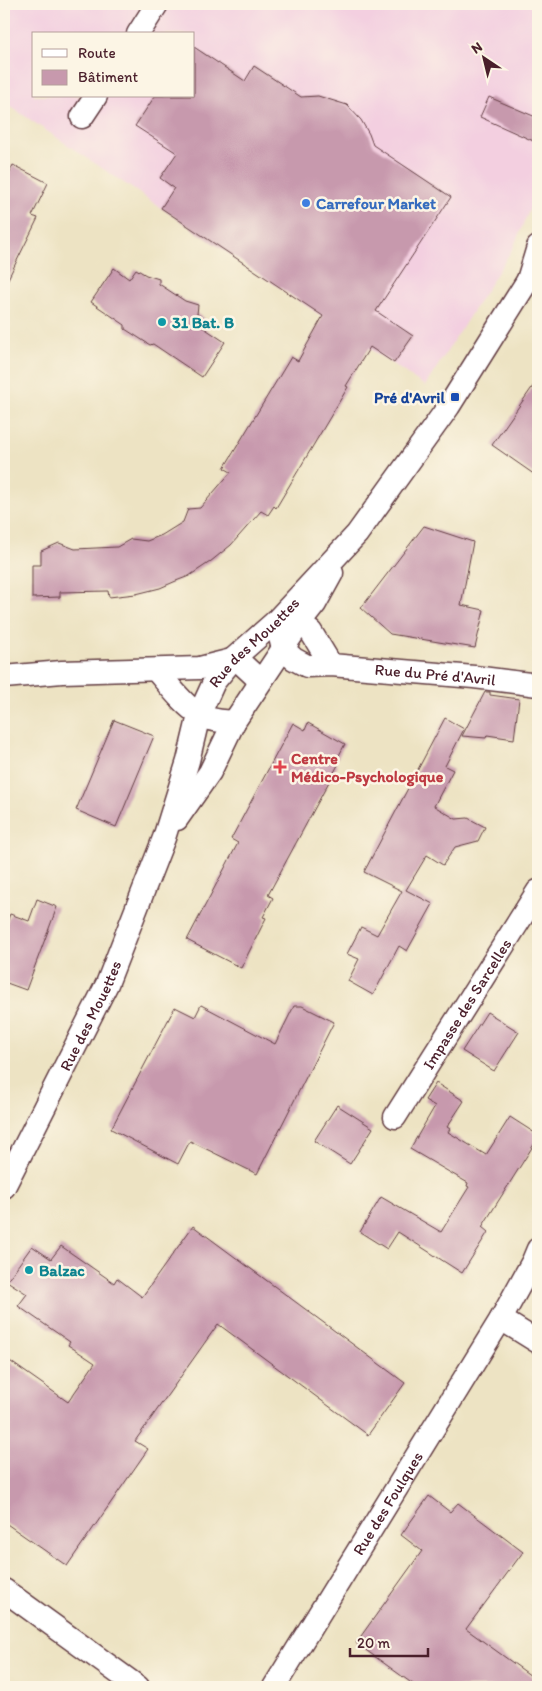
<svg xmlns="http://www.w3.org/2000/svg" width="542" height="1691" font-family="Itim,sans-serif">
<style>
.built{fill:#f3cfe0;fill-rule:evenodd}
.building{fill:#c799ad}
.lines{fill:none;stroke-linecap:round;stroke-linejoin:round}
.minor-casing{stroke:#623c42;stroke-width:25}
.minor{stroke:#fff;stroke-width:22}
.shop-dot{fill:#3f7fe0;stroke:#fcf5e5;stroke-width:2}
.culture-dot{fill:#0f9aa8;stroke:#fcf5e5;stroke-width:2}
.transit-dot{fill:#1a4fb4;stroke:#fcf5e5;stroke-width:2}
.health-dot{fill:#e0444e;stroke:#fcf5e5;stroke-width:2}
.labels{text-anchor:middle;stroke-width:5;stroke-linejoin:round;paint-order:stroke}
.shop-label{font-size:16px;font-weight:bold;fill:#366cbe;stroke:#fcf5e5;text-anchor:start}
.culture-label{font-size:16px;font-weight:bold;fill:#0d838f;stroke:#fcf5e5;text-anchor:start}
.transit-label{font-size:16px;font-weight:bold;fill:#164399;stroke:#fcf5e5;text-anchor:end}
.street-label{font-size:16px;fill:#4a1f2b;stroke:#fcf5e5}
.health-label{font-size:16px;font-weight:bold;fill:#be3a42;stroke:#fcf5e5;text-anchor:start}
</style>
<rect width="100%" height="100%" fill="#fcf5e5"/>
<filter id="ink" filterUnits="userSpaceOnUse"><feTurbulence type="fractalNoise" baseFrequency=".02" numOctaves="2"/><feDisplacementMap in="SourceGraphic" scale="10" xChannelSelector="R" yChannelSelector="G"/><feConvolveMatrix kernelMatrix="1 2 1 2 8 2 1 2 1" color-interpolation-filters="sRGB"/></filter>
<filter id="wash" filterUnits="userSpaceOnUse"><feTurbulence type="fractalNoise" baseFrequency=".0096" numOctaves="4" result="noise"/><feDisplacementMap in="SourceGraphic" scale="20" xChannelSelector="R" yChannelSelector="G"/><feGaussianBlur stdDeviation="1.12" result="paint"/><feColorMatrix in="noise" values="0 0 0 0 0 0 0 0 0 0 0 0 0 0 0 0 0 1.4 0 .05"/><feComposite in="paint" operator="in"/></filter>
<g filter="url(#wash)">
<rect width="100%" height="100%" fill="#ede3c3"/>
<path class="built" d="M4 4H538V190L513 248 425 386 4 102ZM34 34H194V96H34Z"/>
<g id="blocks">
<path class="building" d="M194 47 245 81 254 66 301 97 318 96 347 105 361 120 369 134 373 145 451 197 376 311 413 336 394 363 370 347 346 386 348 387 276 508 274 506 268 515 261 511 231 545 210 562 189 576 176 581 160 588 136 594 109 597 108 591 60 592V597L32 598V565H41V551L59 543 75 549 117 547 131 539 147 541 162 535 183 522 188 509 200 508 231 472 224 468 291 357 298 361 323 316 161 208 174 188 160 178 177 153 135 126 155 96H194Z
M489 97 538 118V143L480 117Z
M13 165 48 183 32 216 38 218 4 287V184Z
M114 268 129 279 136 269 146 275 159 279V284L185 301 198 305 197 314 205 319 201 326 225 342 202 377 153 344 150 345 125 329V325L91 302Z
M538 379V477L492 445Z
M424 526 473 542 461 605 484 610 475 648 390 634 361 608Z
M485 692H490V695L519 699 514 739 487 735 486 738 462 736Z
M445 718 464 729 445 766 453 770 434 806 456 819 468 818 485 827 478 841 455 847 443 865 427 855 406 890 433 904 407 951 399 946 373 995 348 981 359 959 347 954 361 927 377 935 402 891 364 872Z
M114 720 154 736 116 827 76 810Z
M293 723 305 730 308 723 345 744 335 763 338 765 268 895 273 898 263 917 266 918 241 968 187 940 238 843 231 839Z
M37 899 57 907 26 990 4 982V930L10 914 29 921Z
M201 1005 275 1044 294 1006H302L334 1022 257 1174 190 1141 178 1164 111 1129 175 1007 195 1017Z
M487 1012 519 1032 494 1071 462 1051Z
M436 1083 464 1101 447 1127 450 1129 448 1132 486 1155 510 1117 538 1135V1138L482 1227 488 1232 462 1273 398 1232 387 1249 360 1232 381 1197 441 1232 469 1187 467 1186 468 1183 410 1149 435 1106 425 1100Z
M337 1105 373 1128 350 1164 314 1141Z
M193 1226 405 1383 368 1435 218 1324 135 1441 148 1449 67 1566 4 1522V1357L68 1402 95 1363 68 1345 70 1342 18 1306 27 1294 7 1281 32 1246 51 1259 61 1246 114 1283 117 1278 142 1297Z
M429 1496 450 1512 458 1503 523 1552 466 1629 538 1681V1687H417L356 1643 422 1551 401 1535Z"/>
</g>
</g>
<g filter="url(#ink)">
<use href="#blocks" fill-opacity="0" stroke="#623c42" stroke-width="1"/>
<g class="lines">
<g class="minor-casing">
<g id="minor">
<path d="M138 34 157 4"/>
<path d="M82 117 96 96"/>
<path d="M528 280 538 247"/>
<path id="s1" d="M331 665 311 632 300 623 276 621 283 649 294 659 307 666 331 665 474 677 538 685"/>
<path d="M156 670C168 684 184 706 200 715 210 721 223 721 234 722"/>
<path d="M4 677 62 672 200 668 232 660 241 663 255 676 259 683"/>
<path d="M177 819 210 772 234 722 300 623 315 604 332 573"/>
<path id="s2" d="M395 1117 538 891"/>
<path id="s3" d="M4 1187 107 984 164 838 188 761 199 715 214 682 232 660 276 621 357 534 449 406 528 280 538 269"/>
<path d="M538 1249 533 1261 501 1319 538 1342"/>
<path d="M4 1590 138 1687"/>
<path id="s4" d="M274 1687 501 1319"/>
</g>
</g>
<use href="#minor" class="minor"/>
</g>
</g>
<circle class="shop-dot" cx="306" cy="203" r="5"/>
<g class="culture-dot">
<circle cx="162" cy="322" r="5"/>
<circle cx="29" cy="1270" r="5"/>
</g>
<rect class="transit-dot" x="450" y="392" width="10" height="10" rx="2.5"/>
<path class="health-dot" d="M277.5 759.5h5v5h5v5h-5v5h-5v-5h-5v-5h5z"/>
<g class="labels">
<g class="shop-label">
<text x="316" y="209">Carrefour Market</text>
</g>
<g class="culture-label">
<text x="172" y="328">31 Bat. B</text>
<text x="39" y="1276">Balzac</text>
</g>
<g class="transit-label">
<text x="445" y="403">Pré d'Avril</text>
</g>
<g class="street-label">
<text dy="6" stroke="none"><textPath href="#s3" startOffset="605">Rue des Mouettes</textPath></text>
<text dy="6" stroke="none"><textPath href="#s1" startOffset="264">Rue du Pré d'Avril</textPath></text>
<text dy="6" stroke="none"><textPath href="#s2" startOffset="134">Impasse des Sarcelles</textPath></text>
<text dy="6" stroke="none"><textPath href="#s3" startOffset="192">Rue des Mouettes</textPath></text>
<text dy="6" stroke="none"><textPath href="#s4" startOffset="216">Rue des Foulques</textPath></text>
</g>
<g class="health-label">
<text x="291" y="764">Centre<tspan x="291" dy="18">Médico-Psychologique</tspan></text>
</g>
</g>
<rect width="542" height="1691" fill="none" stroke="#fcf5e5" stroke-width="20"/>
<rect x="32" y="32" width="162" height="65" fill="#fcf5e5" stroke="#b59f9b"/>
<rect x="42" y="49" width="25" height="8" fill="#ffffff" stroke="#b59f9b"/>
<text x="78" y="58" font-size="15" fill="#4a1f2b">Route</text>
<rect x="42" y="70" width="25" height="15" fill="#c799ad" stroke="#b59f9b"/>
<text x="78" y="82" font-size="15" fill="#4a1f2b">Bâtiment</text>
<g transform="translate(484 58) rotate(325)" stroke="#fcf5e5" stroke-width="4" paint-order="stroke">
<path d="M0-4L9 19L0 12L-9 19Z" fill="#4a1f2b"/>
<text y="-8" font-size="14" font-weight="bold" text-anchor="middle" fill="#4a1f2b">N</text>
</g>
<path d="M350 1648v8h78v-8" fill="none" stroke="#4a1f2b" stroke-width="2.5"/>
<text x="357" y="1648" font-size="15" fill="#4a1f2b" stroke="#fcf5e5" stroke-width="4" paint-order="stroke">20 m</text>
</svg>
